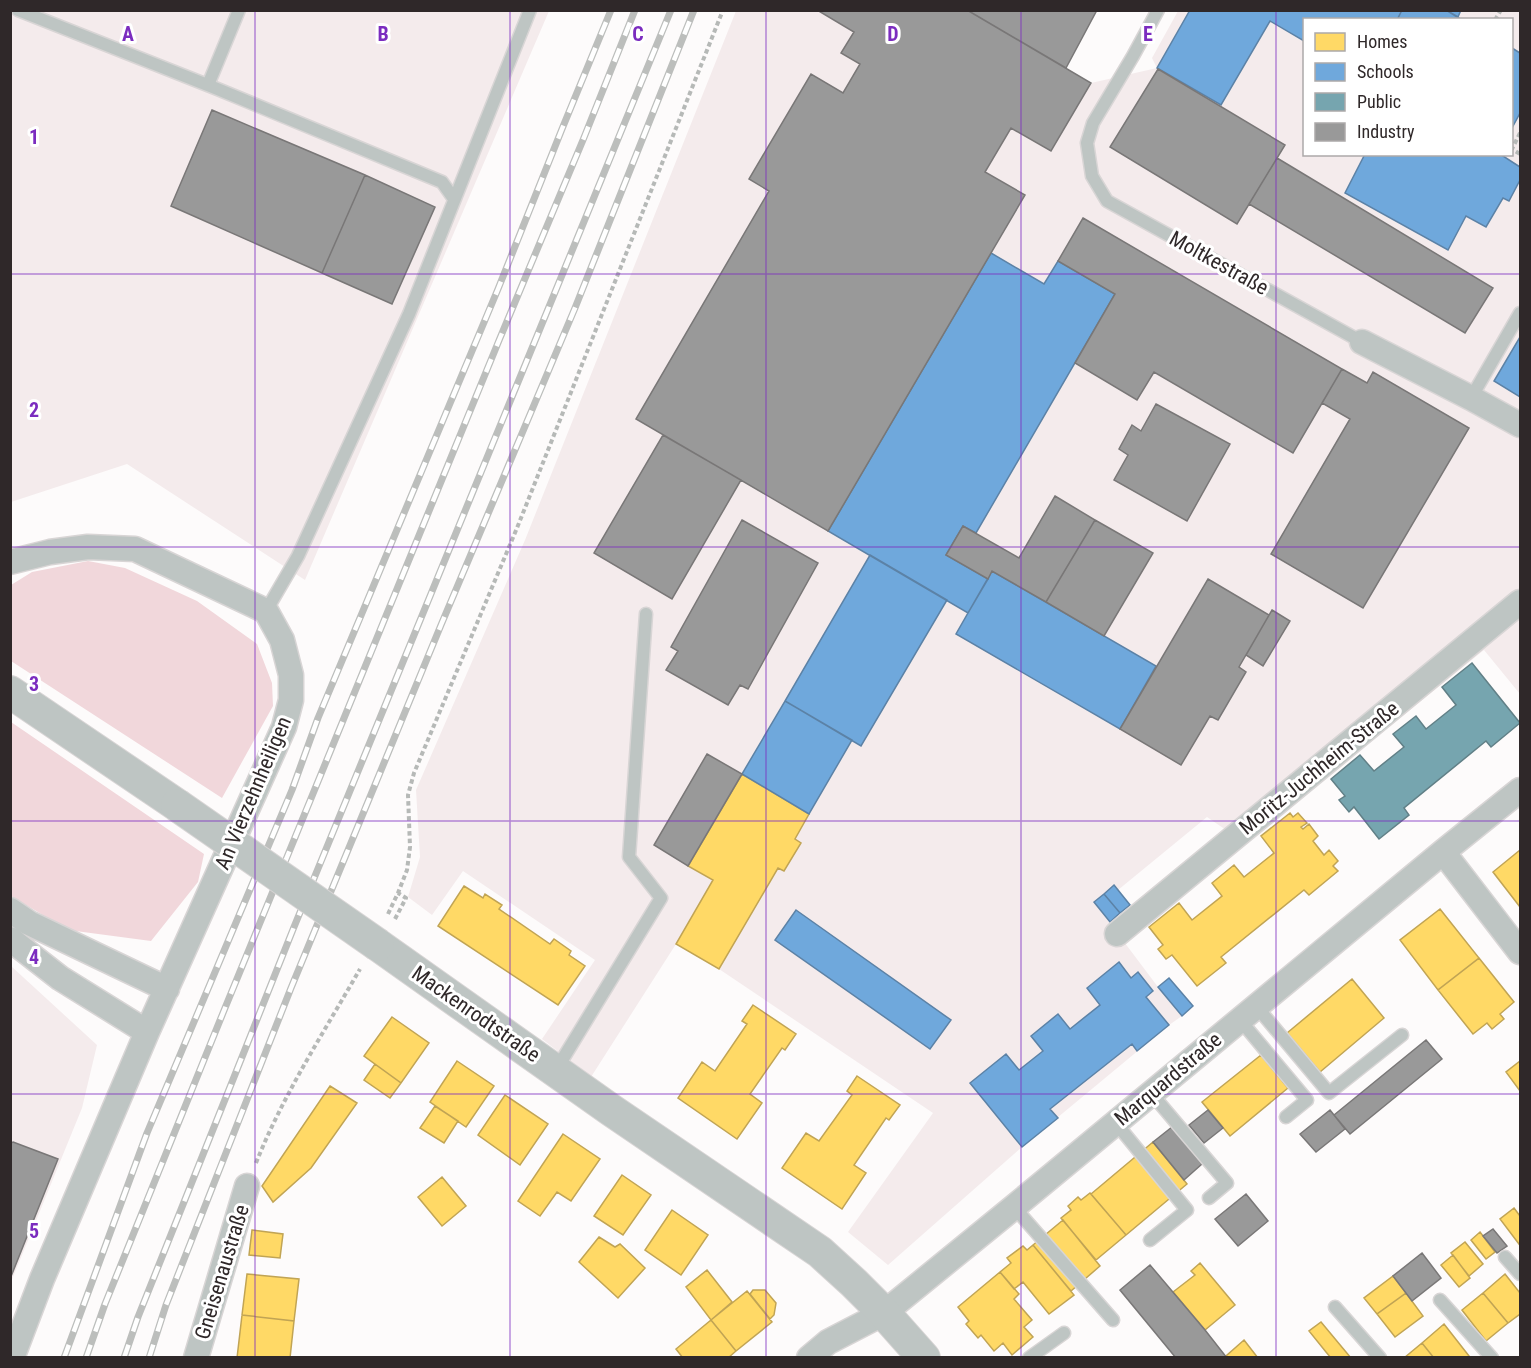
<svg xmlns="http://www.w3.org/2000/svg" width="1531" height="1368" font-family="'Roboto Condensed',sans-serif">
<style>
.built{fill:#f4ebec;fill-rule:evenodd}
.green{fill:#f1d7db}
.homes{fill:#ffd966;stroke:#c1a454;stroke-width:1.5}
.schools{fill:#6fa8dc;stroke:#5c82a6;stroke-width:1.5}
.public{fill:#76a5af;stroke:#618087;stroke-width:1.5}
.industry{fill:#999;stroke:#797777;stroke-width:1.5}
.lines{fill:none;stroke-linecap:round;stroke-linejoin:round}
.service-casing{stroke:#d8d5d5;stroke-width:15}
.minor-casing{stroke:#d8d5d5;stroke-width:27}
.tertiary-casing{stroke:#d8d5d5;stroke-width:34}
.path{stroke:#b6b9b7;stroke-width:4;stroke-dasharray:4.5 3;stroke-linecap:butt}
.service{stroke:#bec5c3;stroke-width:12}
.minor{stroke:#bec5c3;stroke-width:24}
.tertiary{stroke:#bec5c3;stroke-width:32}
.rail-casing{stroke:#bcbebc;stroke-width:7}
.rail{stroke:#fff;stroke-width:4.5;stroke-dasharray:14;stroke-linecap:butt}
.tertiary-bridge-casing{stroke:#d8d5d5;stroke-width:34;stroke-linecap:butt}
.tertiary-bridge{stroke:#bec5c3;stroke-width:32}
.grid{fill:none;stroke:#7b2cbf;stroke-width:1.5;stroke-opacity:0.55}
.labels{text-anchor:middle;stroke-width:6;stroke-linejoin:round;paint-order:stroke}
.street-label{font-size:21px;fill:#2f2829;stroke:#fff}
.grid-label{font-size:20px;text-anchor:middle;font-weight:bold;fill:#7b2cbf;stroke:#fff;stroke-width:6;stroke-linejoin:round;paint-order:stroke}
</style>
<rect width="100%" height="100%" fill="#fdfbfb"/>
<path class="built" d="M10 11H549L305 580 127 464 11 502Z
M736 11H967L1091 83 1157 68 1152 58 1178 11H1520V694L1484 650 1294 804 1253 808 1226 830 1207 817 1118 890 1114 885 1094 902 1158 987 1182 1016 1169 1025 1022 1147 888 1265 848 1232 933 1113 719 969 778 868 784 871 800 843 795 839 852 740 784 701 689 865 713 880 676 944 591 1077 542 1039 595 960 463 871 432 915 408 897 420 857 416 790 525 540ZM1304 20H1512V154H1304Z
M11 966 97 1045 82 1108 11 1282Z"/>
<path class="green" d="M88 561 125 568 197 601 257 644 272 683 273 706 222 798 11 661V585L32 572Z
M11 722 204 854 198 882 151 941 68 930 11 896Z"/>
<path class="homes" d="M742 774 809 814 795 839 801 843 784 871 778 868 719 969 676 944 713 880 688 866Z
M1290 813 1293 817 1298 813 1307 823 1301 827 1303 829 1309 824 1318 836 1313 841 1324 855 1329 850 1338 861 1333 866 1338 871 1309 895 1304 890 1221 957 1226 963 1197 986 1172 955 1166 959 1158 949 1163 945 1149 927 1179 903 1192 920 1222 896 1212 883 1234 865 1244 877 1274 853 1261 836Z
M1520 850V907L1493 872Z
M464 886 483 898 485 894 502 905 499 909 550 944 554 939 571 951 569 955 585 966 558 1005 438 926Z
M1440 909 1479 958 1438 990 1400 940Z
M1479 958 1514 1002 1500 1014 1504 1019 1492 1029 1487 1023 1473 1034 1438 990Z
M1352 979 1384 1018 1320 1072 1287 1033Z
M753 1005 796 1034 785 1050 782 1048 750 1094 762 1103 737 1139 678 1098 702 1062 715 1071 747 1024 742 1021Z
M392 1017 429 1043 401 1083 364 1056Z
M1261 1055 1288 1088 1230 1136 1202 1102Z
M457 1061 494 1086 466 1127 430 1102Z
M1520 1061V1091L1506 1072Z
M375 1064 401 1083 390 1098 364 1080Z
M857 1076 900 1105 889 1120 886 1118 854 1165 866 1173 842 1209 782 1168 806 1133 819 1141 852 1095 847 1091Z
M330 1086 357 1103 311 1168 273 1202 262 1186Z
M505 1095 548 1124 520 1165 478 1135Z
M435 1106 458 1121 444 1143 420 1128Z
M563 1134 600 1159 571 1201 557 1192 540 1216 518 1201Z
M1153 1142 1187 1184 1126 1235 1091 1194Z
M622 1175 651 1195 623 1235 594 1216Z
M442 1177 466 1206 442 1226 418 1197Z
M1090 1193 1126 1235 1096 1260 1061 1218 1071 1210 1068 1206 1078 1197 1081 1200Z
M1514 1208 1520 1216V1243L1519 1244 1500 1219Z
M672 1210 708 1235 681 1275 645 1250Z
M1063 1220 1100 1266 1071 1291 1033 1245Z
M252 1230 283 1234 280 1258 249 1255Z
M1480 1232 1495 1252 1486 1259 1471 1240Z
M599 1237 615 1247 620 1244 645 1268 618 1298 579 1262Z
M1465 1242 1483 1264 1469 1276 1451 1253Z
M1033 1245 1074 1295 1049 1314 1023 1282 1014 1289 1000 1272 1011 1263 1007 1258 1023 1246 1027 1250Z
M1453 1255 1470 1278 1459 1287 1441 1265Z
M1200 1263 1235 1305 1205 1330 1173 1292 1195 1275 1191 1271Z
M707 1270 732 1302 711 1320 686 1287Z
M1000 1272 1019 1294 1014 1299 1032 1320 1024 1327 1033 1337 1012 1355 1003 1343 994 1351 981 1335 978 1338 966 1324 969 1321 958 1307Z
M247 1274 299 1279 294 1321 242 1315Z
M1505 1274 1520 1293V1314L1508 1323 1483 1293Z
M1393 1276 1406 1293 1377 1314 1364 1298Z
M753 1290H765L776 1303 774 1315 770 1319 750 1294Z
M747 1291 772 1322 736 1351 711 1320Z
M1406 1293 1423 1316 1395 1337 1377 1314Z
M1483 1293 1508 1323 1486 1341 1462 1310Z
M242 1315 294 1321 290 1358H237Z
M711 1320 736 1351 728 1358H683L676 1349Z
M1321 1322 1351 1358H1331L1326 1352 1309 1331Z
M1444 1324 1469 1356 1467 1358H1434L1422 1343Z
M1244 1340 1258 1358H1227L1226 1356Z
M1422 1343 1434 1358H1404Z"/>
<path class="schools" d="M1190 10H1402L1397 20H1304V41L1270 21 1221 105 1157 68Z
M1402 10H1446L1462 20H1397Z
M1446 10H1461L1458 17Z
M1512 48 1520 53V113L1512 128Z
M1365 154H1500L1520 167V180L1509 201 1503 198 1486 227 1466 216 1448 250 1345 193Z
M991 253 1044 284 1058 261 1115 294 976 533 963 526 946 555 988 579 968 613 828 531Z
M1520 337V397L1494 381Z
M870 555 947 600 861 746 785 701Z
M992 571 1156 666 1120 729 956 634Z
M785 701 852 740 809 814 742 774Z
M1114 885 1130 905 1120 913 1104 894Z
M1104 894 1120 913 1110 922 1094 902Z
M796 910 951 1020 930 1049 775 940Z
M1119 962 1131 978 1138 972 1153 991 1146 997 1169 1025 1137 1051 1132 1044 1050 1109 1058 1118 1022 1147 970 1083 1006 1054 1019 1070 1043 1051 1031 1036 1058 1014 1070 1029 1100 1005 1087 988Z
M1169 978 1193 1006 1182 1016 1158 987Z"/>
<path class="public" d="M1472 663 1520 723 1491 747 1486 741 1404 808 1409 815 1379 839 1354 807 1349 812 1339 800 1345 796 1331 779 1360 755 1374 771 1404 747 1393 734 1416 716 1426 729 1456 705 1442 687Z"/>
<path class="industry" d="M817 10H967L1091 83 1051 151 1011 128 985 172 1025 195 828 531 636 419 769 191 749 179 811 74 843 93 860 64 841 53 854 32Z
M967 10H1097L1066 68Z
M1158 69 1285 145 1237 224 1110 147Z
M212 110 365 175 322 273 171 206Z
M1277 158 1493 288 1465 333 1249 204Z
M365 175 435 207 392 304 322 273Z
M1083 218 1342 369 1293 453 1154 372 1137 400 1075 363 1115 294 1058 261Z
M1342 369 1367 383 1373 372 1469 428 1363 608 1271 554 1350 419 1322 403Z
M1156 404 1230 444 1187 521 1114 480 1128 455 1119 449 1132 425 1141 431Z
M663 435 741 480 672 599 594 553Z
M1055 496 1095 520 1046 602 992 571 988 579 946 555 963 526 1019 558Z
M742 520 818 563 748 689 740 685 728 705 666 670 678 651 671 647Z
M1095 520 1153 553 1104 636 1046 602Z
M1208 579 1269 615 1239 667 1246 672 1218 720 1210 716 1181 765 1120 729Z
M1272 610 1290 621 1263 666 1246 655Z
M707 754 742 774 688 866 654 845Z
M1426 1040 1442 1059 1350 1134 1334 1115Z
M1208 1110 1223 1128 1204 1143 1189 1125Z
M1330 1110 1345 1129 1316 1152 1300 1134Z
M1172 1127 1202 1164 1184 1180 1153 1142Z
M13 1142 58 1159 10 1279V1144Z
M1246 1194 1268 1221 1238 1246 1215 1219Z
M1493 1229 1507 1246 1497 1253 1483 1236Z
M1422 1253 1441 1278 1412 1301 1393 1276Z
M1150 1265 1205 1330 1227 1358H1176L1120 1290Z"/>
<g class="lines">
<g class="service-casing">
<path id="service" d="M18 10 215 88 442 182 454 199
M1158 10 1133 56 1093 123 1087 143 1092 176 1107 201 1362 342
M208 85 239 10
M1471 398 1520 313
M266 611 298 556 409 314 530 10
M1256 1006 1329 1093 1402 1035
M1240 1020 1307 1100 1286 1117
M556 1070 661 898 629 857 646 614
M1151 1093 1227 1183 1209 1198
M1115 1122 1187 1210 1150 1240
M1014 1207 1113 1320
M1505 1257 1520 1274
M1440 1300 1492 1358
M1335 1307 1380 1358
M1029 1358 1064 1333"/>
</g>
<g class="minor-casing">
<path id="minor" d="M1362 342 1471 398 1520 425
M10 562 50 552 88 547 135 549 266 611 282 640 291 675V700L284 727 147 1032 42 1279 12 1358
M1443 852 1520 952
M10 910 29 923 167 989
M1117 934 1520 602
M10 939 60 978 147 1032
M196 1358 247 1186
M809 1358 828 1342 884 1313 1014 1207 1443 852 1520 790"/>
</g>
<g class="tertiary-casing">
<path id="tertiary" d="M10 692 177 805
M378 945 611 1110 820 1252 854 1283 884 1313 924 1358"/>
</g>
<path class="path" d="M1495 20 1501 10
M1520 133 1512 149 1520 154
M388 914 398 893 407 870 410 847 408 795 414 773 517 528 723 10
M395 919 406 898 398 893
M256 1163C283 1095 324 1032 360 969"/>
<use href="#service" class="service"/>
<use href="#minor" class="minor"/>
<use href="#tertiary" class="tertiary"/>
<g class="rail-casing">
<path id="rail" d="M64 1358 147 1133 292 790 318 718 498 289 562 129 611 10
M86 1358 105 1304 225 1008 500 338 583 140 635 10
M124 1358 138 1317 294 927 671 10
M149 1358 166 1305 291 988 441 625 575 308 694 10"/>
</g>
<use href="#rail" class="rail"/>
<g class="tertiary-bridge-casing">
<path id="tertiary-bridge" d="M177 805 378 945"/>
</g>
<use href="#tertiary-bridge" class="tertiary-bridge"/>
</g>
<path class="grid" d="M255 10V1358M510 10V1358M766 10V1358M1021 10V1358M1276 10V1358M10 274H1520M10 547H1520M10 821H1520M10 1094H1520"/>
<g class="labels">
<g class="street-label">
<text transform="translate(1219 263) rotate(29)" y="7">Moltkestraße</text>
<text transform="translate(1319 768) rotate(-39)" y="7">Moritz-Juchheim-Straße</text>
<text transform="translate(253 793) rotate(-67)" y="7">An Vierzehnheiligen</text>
<text transform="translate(476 1014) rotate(35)" y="7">Mackenrodtstraße</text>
<text transform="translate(1168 1079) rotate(-40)" y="7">Marquardstraße</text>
<text transform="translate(222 1272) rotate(-73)" y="7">Gneisenaustraße</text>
</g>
</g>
<g class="grid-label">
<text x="128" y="41">A</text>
<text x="383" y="41">B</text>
<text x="638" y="41">C</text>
<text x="893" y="41">D</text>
<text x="1148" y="41">E</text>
<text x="34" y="144">1</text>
<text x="34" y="417">2</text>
<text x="34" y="691">3</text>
<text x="34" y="964">4</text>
<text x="34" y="1238">5</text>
</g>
<rect width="1531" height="1368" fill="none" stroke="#2f2829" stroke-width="24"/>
<rect x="1303" y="18" width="210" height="138" fill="#ffffff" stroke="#aca9a9" stroke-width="1.5"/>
<rect x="1315" y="33" width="30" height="18" fill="#ffd966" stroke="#aca9a9" stroke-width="1.5"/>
<text x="1357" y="48" font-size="18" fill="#2f2829">Homes</text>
<rect x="1315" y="63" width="30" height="18" fill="#6fa8dc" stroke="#aca9a9" stroke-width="1.5"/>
<text x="1357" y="78" font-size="18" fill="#2f2829">Schools</text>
<rect x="1315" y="93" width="30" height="18" fill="#76a5af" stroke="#aca9a9" stroke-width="1.5"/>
<text x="1357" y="108" font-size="18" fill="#2f2829">Public</text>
<rect x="1315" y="123" width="30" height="18" fill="#999999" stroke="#aca9a9" stroke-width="1.5"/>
<text x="1357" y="138" font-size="18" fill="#2f2829">Industry</text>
</svg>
